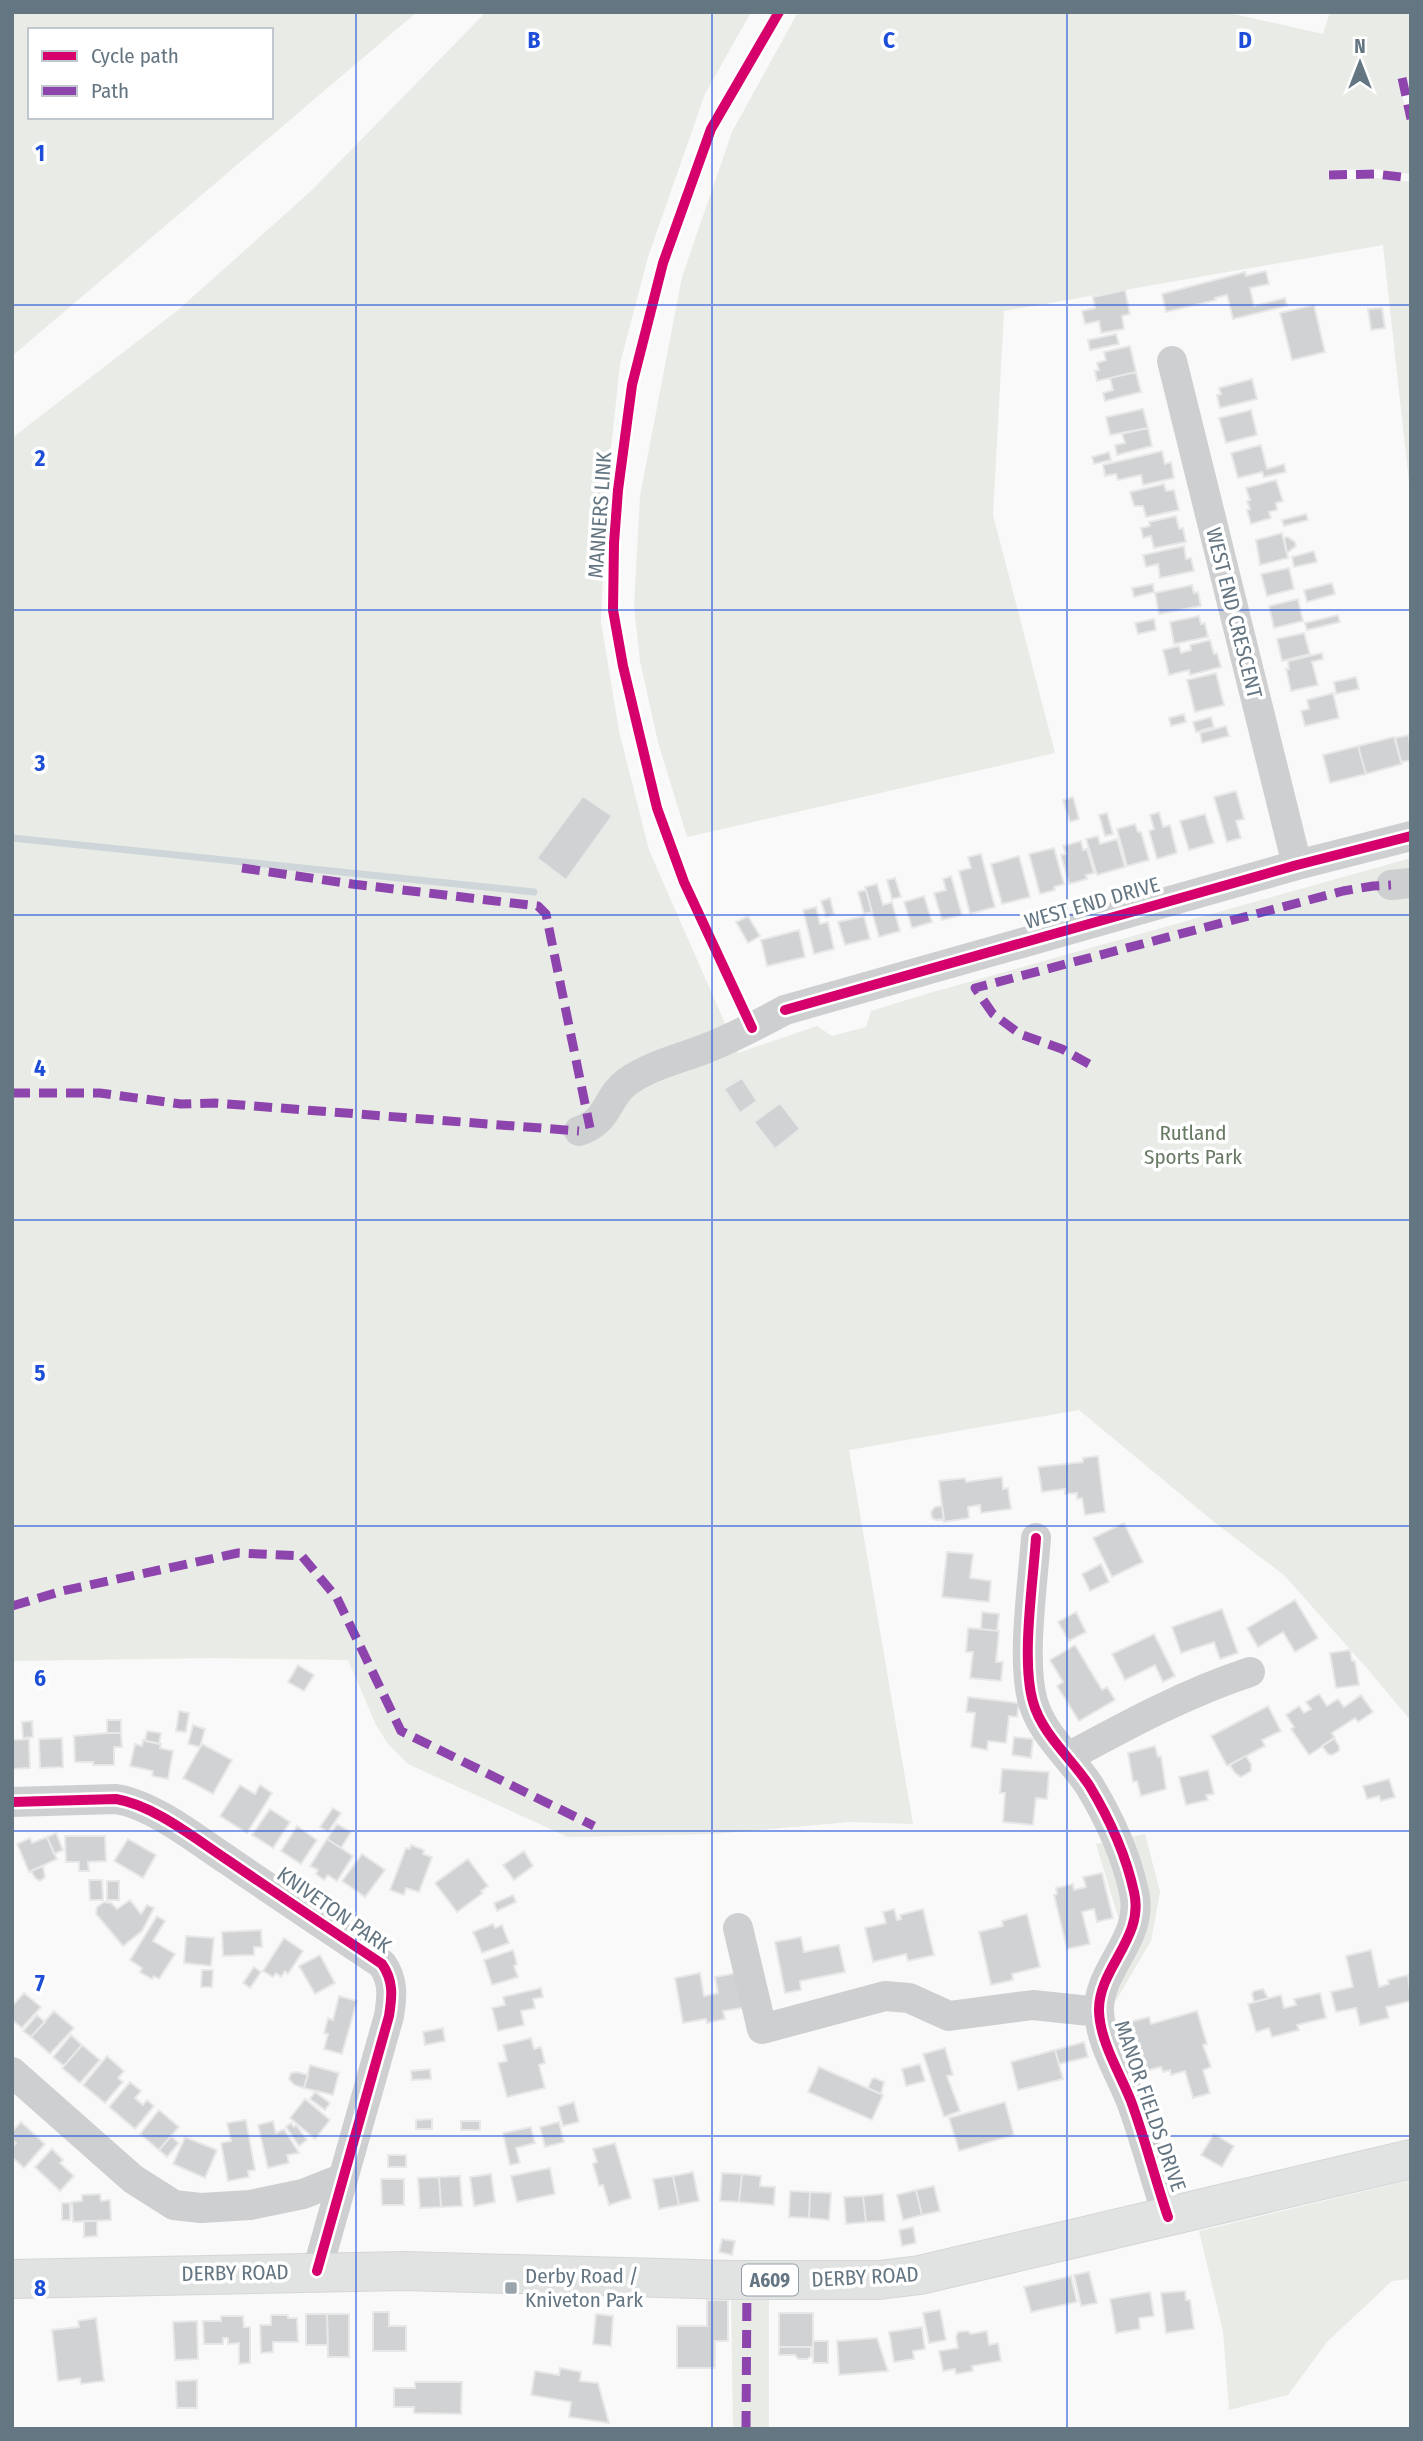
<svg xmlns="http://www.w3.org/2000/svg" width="1423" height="2441" font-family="'Fira Sans Condensed',sans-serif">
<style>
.green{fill:#e8ebe6;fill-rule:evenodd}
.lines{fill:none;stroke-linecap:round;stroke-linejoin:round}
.stream{stroke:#ced6d9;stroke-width:7}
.building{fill:#d0d2d3;stroke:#e8e8e8;stroke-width:2}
.major-casing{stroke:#d5d6d7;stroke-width:40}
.minor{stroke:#cecfd0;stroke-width:30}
.major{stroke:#e1e2e2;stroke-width:38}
.quiet{stroke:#8e44ad;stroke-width:9;stroke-dasharray:18 9;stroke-linecap:butt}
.cycleway-casing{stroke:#fff;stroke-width:15}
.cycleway{stroke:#d6006c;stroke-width:10}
.grid{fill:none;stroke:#1d4ed8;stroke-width:2;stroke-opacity:0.55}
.poi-dot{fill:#99a4ac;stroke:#fff;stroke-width:2.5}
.labels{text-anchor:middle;stroke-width:7;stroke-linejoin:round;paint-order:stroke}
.shield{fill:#fff;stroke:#939fa8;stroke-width:2}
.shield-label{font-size:19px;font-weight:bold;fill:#657683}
.street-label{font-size:21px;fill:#657683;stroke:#fff}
.park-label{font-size:21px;fill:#687a64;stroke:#fff}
.poi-label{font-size:21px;fill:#657683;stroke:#fff;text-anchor:start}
.grid-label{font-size:23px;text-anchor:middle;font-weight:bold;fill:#1d4ed8;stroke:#fff;stroke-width:7;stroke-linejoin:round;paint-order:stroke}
</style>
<rect width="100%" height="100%" fill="#f9f9f9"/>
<path class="green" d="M12 12H417L12 356ZM30 30H271V117H30Z
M486 12H751L705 94 648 257 620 364 606 496 601 622 619 731 649 850 738 1053 817 1026 832 1036 866 1027 871 1011 926 994 1411 858V1721L1371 1673 1284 1575 1214 1522 1079 1410 849 1450 913 1824 850 1822 714 1834 568 1837 408 1764 388 1744 376 1725 348 1660 212 1658 12 1661V438L178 310 311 191Z
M798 12H1225L1323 34 1330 12H1411V106L1406 78 1397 80 1411 126V174L1374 169 1328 170 1329 180 1377 178 1411 182V501L1383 245 1004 311 993 515 1055 753 687 837 658 742 640 661 634 606 640 496 682 277 732 132Z
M1145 1834 1160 1892 1151 1941 1115 2002 1132 1837Z
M1106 1842 1117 1874 1124 1915 1118 1917 1096 1844Z
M1411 2180V2279L1392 2281 1327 2342 1288 2395 1229 2410 1223 2331 1199 2231Z
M731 2297 769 2298V2429H733Z"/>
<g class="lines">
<path class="stream" d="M12 838 534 892"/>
</g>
<path class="building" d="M1266 271 1269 284 1250 288 1254 306 1285 298 1287 306 1233 319 1227 295 1215 298 1216 300 1166 312 1162 294 1245 272 1246 276Z
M1125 290 1130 314 1122 316 1124 329 1101 333 1099 321 1085 324 1082 311 1095 308 1093 297Z
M1314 305 1325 352 1292 360 1280 313Z
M1382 308 1385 328 1371 330 1368 309Z
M1116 334 1119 344 1090 350 1088 340Z
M1130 346 1136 372 1097 381 1095 371 1099 370 1097 363 1106 360 1104 352Z
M1136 372 1141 392 1105 401 1103 393 1113 390 1110 378Z
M1252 379 1257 399 1220 408 1217 395 1221 394 1219 388Z
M1143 409 1148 428 1110 435 1106 417Z
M1251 410 1257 435 1226 443 1219 418Z
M1148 428 1152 446 1117 455 1115 445 1125 443 1122 434Z
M1261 445 1267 469 1284 464 1286 472 1264 477 1262 472 1238 478 1231 453Z
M1162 451 1165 464 1171 462 1174 478 1143 485 1141 475 1118 480 1116 474 1105 476 1103 465Z
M1109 452 1111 460 1094 464 1092 457Z
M1276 480 1283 501 1276 503 1277 510 1269 512 1271 518 1251 524 1247 510 1250 509 1247 501 1250 500 1246 488Z
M1164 484 1166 491 1174 490 1179 510 1146 517 1143 506H1134L1130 492Z
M1306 514 1308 520 1284 526 1282 520Z
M1176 516 1179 529 1183 528 1186 542 1154 548 1151 536 1143 538 1141 528 1150 526 1149 522Z
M1282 533 1288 558 1260 565 1256 540Z
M1288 537 1295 542 1296 546 1287 553 1284 538Z
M1184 546 1186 559 1191 558 1194 571 1160 578 1158 564 1146 567 1143 555Z
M1314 551 1317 562 1294 567 1292 557Z
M1289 568 1294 589 1267 596 1261 574Z
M1332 583 1335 594 1307 602 1304 590Z
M1153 584 1154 592 1134 597 1132 588Z
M1192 585 1194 593 1198 592 1201 606 1159 614 1155 593Z
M1298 599 1303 621 1274 628 1269 606Z
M1338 615 1340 622 1307 630 1305 623Z
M1199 616 1201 624 1205 623 1208 637 1174 644 1170 622Z
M1154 619 1156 630 1138 634 1135 623Z
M1304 633 1310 654 1282 661 1277 639Z
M1210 640 1214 654 1217 653 1221 667 1190 675 1189 670 1169 675 1163 650 1179 646 1181 653 1191 650 1190 645Z
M1322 653 1323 659 1312 662 1318 685 1291 691 1286 669H1289L1288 661Z
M1216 673 1224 705 1195 712 1187 680Z
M1356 677 1359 689 1336 694 1334 682Z
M1333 693 1339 718 1305 726 1301 711 1309 709 1307 700Z
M1184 714 1186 722 1171 726 1169 718Z
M1211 717 1214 727 1196 732 1193 722Z
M1226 726 1229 736 1202 743 1200 733Z
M1409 735 1411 760 1401 762 1395 738Z
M1394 737 1402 764 1366 774 1358 746Z
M1358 746 1366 774 1330 783 1323 755Z
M1236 791 1244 819 1236 821 1241 838 1227 842 1214 797Z
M583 796 612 816 566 880 537 858Z
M1073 797 1079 819 1070 822 1063 800Z
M1159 812 1163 827 1170 825 1177 853 1157 859 1149 831 1154 829 1150 815Z
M1107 813 1113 834 1105 836 1099 815Z
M1205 814 1214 843 1189 850 1180 821Z
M1135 824 1138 832H1141L1149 860 1127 866 1117 829Z
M1098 836 1100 844 1117 839 1125 867 1097 875 1086 839Z
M1081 841 1083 850 1087 849 1094 873 1086 875 1087 879 1069 884 1061 855 1066 854 1063 846Z
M1054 848 1064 884 1054 887 1055 890 1040 894 1029 854Z
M981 854 995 907 970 914 959 871 971 868 968 857Z
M1019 856 1030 897 1002 904 991 864Z
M951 876 962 915 942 920 934 893 946 890 943 879Z
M895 878 901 897 892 899 887 880Z
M877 884 883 905 892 902 900 931 879 937 865 887Z
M866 890 872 912 864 914 858 892Z
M924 896 932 922 912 928 904 902Z
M830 898 834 914 826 917 821 901Z
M816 907 820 924 828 922 834 949 814 954 803 910Z
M748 916 760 936 748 943 736 922Z
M864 916 870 939 845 945 838 922Z
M799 930 805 957 767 966 761 940Z
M742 1078 757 1101 740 1113 724 1089Z
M780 1103 800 1129 775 1149 754 1122Z
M1098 1456 1105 1512 1085 1515 1082 1498 1077 1499V1493L1065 1494V1489L1042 1492 1038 1467 1083 1462V1458Z
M1002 1477 1003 1489 1008 1488 1011 1509 981 1513 980 1505 968 1507 969 1518 944 1522 939 1481 965 1478 966 1482Z
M942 1506 944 1519 936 1520 932 1518 931 1512 935 1507Z
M1124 1523 1143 1562 1112 1577 1093 1538Z
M947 1552 973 1554 970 1578 991 1581 989 1602 942 1597Z
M1101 1564 1109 1582 1090 1591 1082 1574Z
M1295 1600 1318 1638 1295 1652 1283 1632 1258 1647 1247 1628Z
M1222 1609 1238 1653 1220 1659 1214 1642 1181 1653 1172 1627Z
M982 1612 999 1614 997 1631 981 1629Z
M1076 1612 1086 1632 1069 1641 1058 1622Z
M968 1628 999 1631 996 1662H1003L1001 1681 970 1678 973 1652H966Z
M1154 1634 1175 1676 1163 1682 1155 1665 1125 1680 1112 1654Z
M1075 1645 1102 1690 1107 1687 1115 1700 1079 1721 1057 1686 1063 1682 1050 1660Z
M1350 1650 1352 1661H1355L1359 1685 1336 1688 1330 1653Z
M298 1665 314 1675 304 1691 288 1682Z
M1319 1694 1327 1706 1338 1699 1344 1707 1361 1695 1373 1712 1358 1722 1355 1718 1332 1733 1335 1738 1309 1755 1291 1729 1294 1727 1286 1715 1299 1706 1304 1713 1311 1709 1306 1702Z
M968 1697 1019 1703 1017 1717 1009 1716 1006 1743 988 1741 987 1750 971 1747 975 1713 966 1712Z
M1268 1706 1281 1731 1262 1740 1265 1746 1227 1766 1211 1736Z
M179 1711 189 1713 186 1732 176 1731Z
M107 1720H121V1733H107Z
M32 1721 33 1737 23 1738 22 1722Z
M193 1725 205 1729 200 1747 188 1744Z
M147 1731 161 1733 159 1744 145 1741Z
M107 1733H121L122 1747H114V1765H93V1762H75L74 1736Z
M1014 1737 1033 1739 1031 1758 1012 1755Z
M62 1738 63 1767 40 1768 39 1739Z
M1334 1738 1339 1746V1751L1332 1755 1328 1754 1322 1746Z
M29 1739 30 1768 12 1769V1740Z
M143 1740 161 1744 160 1748 173 1751 168 1779 152 1776 153 1771 130 1766 135 1744 142 1746Z
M202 1744 232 1760 213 1794 183 1778Z
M1155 1746 1158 1757 1161 1756 1166 1789 1141 1796 1137 1781 1133 1782 1128 1753Z
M1246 1756 1251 1764V1771L1241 1777 1235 1773 1230 1765Z
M1002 1769 1049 1772 1047 1799 1036 1798 1033 1825 1003 1822 1005 1793H1000Z
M1208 1770 1214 1794 1206 1795 1208 1800 1186 1805 1179 1777Z
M1389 1779 1395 1797 1381 1801 1379 1796 1367 1799 1363 1786Z
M240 1785 255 1794 260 1785 272 1793 247 1833 220 1816Z
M333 1808 341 1813 328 1832 320 1827Z
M270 1809 290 1822 273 1848 252 1835Z
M337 1824 351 1832 341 1848 327 1839Z
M297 1826 317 1840 301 1864 281 1851Z
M56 1833 63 1850 54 1854 47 1837Z
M65 1836H105L106 1861 88 1862 89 1871H79V1862H66Z
M47 1837 57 1859 29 1872 17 1844 30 1838 32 1843Z
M128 1839 156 1855 143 1878 114 1861Z
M327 1839 353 1856 337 1881 328 1875 324 1880 316 1874 318 1870 310 1866Z
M411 1845 424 1850 423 1854 432 1857 419 1892 406 1888 404 1895 390 1890 406 1848 410 1849Z
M524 1851 533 1866 514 1880 503 1865Z
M362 1854 385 1870 365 1897 342 1881Z
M468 1859 488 1886 481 1891 483 1893 457 1912 435 1883Z
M43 1866 45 1877 40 1881 35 1878 31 1871Z
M1102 1873 1113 1918 1097 1922 1094 1909 1082 1912 1090 1944 1067 1949 1054 1895 1057 1894 1056 1888 1073 1884 1074 1890 1086 1887 1083 1877Z
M89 1880H102L103 1900H90Z
M107 1881H119V1900H107Z
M513 1895 516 1902 497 1911 494 1903Z
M130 1900 141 1914 147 1905 154 1908 142 1931 123 1946 96 1914 97 1907 104 1902 111 1903 117 1909Z
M894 1909 897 1920 901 1919 900 1915 923 1909 934 1955 908 1961 906 1954 873 1962 865 1928 886 1923 883 1912Z
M1027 1914 1040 1967 1012 1974 1013 1980 991 1985 979 1932 1003 1926 1002 1921Z
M157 1916 165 1921 153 1941 175 1954 159 1979 154 1976 152 1979 140 1972 142 1968 130 1960Z
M493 1924 495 1928 502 1925 509 1943 482 1953 473 1932Z
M261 1930 262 1947H254V1955L223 1956 222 1932Z
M186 1936 214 1938 211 1966 184 1963Z
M801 1937 804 1952 839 1945 845 1972 800 1981 801 1990 785 1993 775 1942Z
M284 1938 303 1951 288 1974 285 1971 281 1977 276 1973 273 1977 263 1971Z
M513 1950 517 1964 514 1966 518 1977 492 1985 484 1960Z
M1371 1950 1379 1987 1389 1984 1388 1980 1408 1975 1411 2001 1386 2007 1389 2018 1360 2025 1356 2008 1336 2012 1331 1992 1353 1987 1346 1956Z
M320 1955 335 1983 315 1994 299 1966Z
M254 1967 261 1972 250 1988 243 1983Z
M202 1970H213L212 1987H201Z
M742 1972 748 2007 723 2011 725 2019 707 2023 706 2019 683 2023 675 1978 700 1973 704 1996 718 1993 715 1977Z
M541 1988 543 1997 533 1999 535 2008 521 2011 524 2025 498 2031 492 2008 505 2005 503 1997Z
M1263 1989 1268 1998 1254 2002 1252 1994 1254 1991Z
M24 1993 41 2007 22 2028 12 2020V2006Z
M1320 1993 1326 2018 1297 2025 1299 2030 1272 2037 1269 2028 1256 2032 1248 2004 1281 1995 1284 2008 1296 2005 1294 1999Z
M339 1996 357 2001 342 2054 324 2049 328 2034 324 2033 328 2018 333 2020Z
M54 2011 74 2028 50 2054 31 2037Z
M1197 2011 1207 2044 1203 2045 1211 2067 1203 2070 1210 2093 1193 2098 1185 2071 1171 2075 1170 2070 1163 2072 1161 2067 1145 2071 1137 2043 1129 2046 1122 2024 1149 2017 1151 2024Z
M37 2015 45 2022 31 2037 23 2031Z
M443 2028 445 2041 425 2045 423 2032Z
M71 2035 82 2045 64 2066 53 2057Z
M531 2038 534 2049 541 2047 545 2063 539 2065 545 2088 507 2097 498 2063 507 2061 503 2045Z
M1084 2042 1088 2057 1059 2064 1055 2050Z
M82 2045 100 2060 80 2083 62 2068Z
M945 2048 953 2075 947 2076 960 2111 944 2117 923 2054Z
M1055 2050 1063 2079 1018 2090 1011 2062Z
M107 2056 124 2071 118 2078 123 2082 105 2103 83 2085Z
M920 2064 925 2081 906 2086 902 2069Z
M310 2065 339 2073 333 2095 304 2088Z
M819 2067 883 2095 872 2120 808 2092Z
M430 2069 431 2079 412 2080 411 2071Z
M297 2072 308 2075 304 2088 294 2085 289 2079 291 2073Z
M875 2078 884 2082 881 2094 868 2088 872 2079Z
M130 2082 141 2091 135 2098 143 2105 147 2100 154 2106 135 2129 109 2107Z
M315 2092 330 2103 325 2110 310 2099Z
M305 2099 330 2120 315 2139 290 2118Z
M574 2102 579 2122 563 2126 558 2107Z
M1005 2102 1014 2135 959 2151 949 2118Z
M159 2110 179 2127 159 2150 140 2134Z
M432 2119V2129H416V2120Z
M246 2120 255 2170 248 2171 249 2177 228 2181 221 2143 231 2141 227 2123Z
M273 2121 276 2133 284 2129 299 2153 287 2155 289 2163 268 2168 258 2125Z
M461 2121H480V2130H461Z
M21 2122 45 2144 24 2168 12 2157V2148L16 2143 12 2140V2132Z
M559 2122 564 2142 545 2147 540 2127Z
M291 2123 294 2127 296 2125 307 2140 299 2146 286 2127Z
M531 2127 535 2143 516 2148 520 2163 510 2165 503 2133Z
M1214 2134 1234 2146 1222 2167 1201 2155Z
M171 2136 179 2143 167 2157 159 2150Z
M185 2137 217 2150 205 2178 173 2164Z
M615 2143 631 2198 609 2205 603 2185 599 2186 593 2164 597 2162 593 2149Z
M52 2149 63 2160 60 2163 74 2176 60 2191 35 2167Z
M388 2155H406V2167H388Z
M550 2168 555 2194 517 2202 511 2176Z
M693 2172 699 2201 679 2205 673 2176Z
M722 2173 742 2174 739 2202 720 2201Z
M491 2174 495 2202 474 2206 470 2177Z
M742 2174 761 2176 760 2186 775 2187 774 2205 739 2202Z
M460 2176 462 2206 441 2207 439 2177Z
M673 2176 679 2205 659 2209 653 2179Z
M439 2177 441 2207 420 2208 418 2178Z
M381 2179H404V2205H382Z
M934 2186 940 2211 922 2215 916 2190Z
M916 2190 922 2215 903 2220 897 2195Z
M790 2191 810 2192 809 2218 789 2217Z
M810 2192 831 2193 829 2220 809 2218Z
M100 2194 101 2201 110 2200 111 2220 73 2222 72 2202 82 2201V2195Z
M883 2194 885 2221 866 2222 863 2196Z
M863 2196 866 2222 846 2224 844 2197Z
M62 2203H70V2220H62Z
M84 2221H97V2236L84 2237Z
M913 2227 916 2243 902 2246 899 2230Z
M722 2239 735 2241 732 2255 719 2252Z
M1089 2272 1097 2303 1081 2306 1074 2275Z
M1071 2276 1077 2302 1031 2312 1024 2287Z
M1185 2291 1186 2300H1190L1194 2329 1166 2333 1161 2293Z
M1150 2292 1154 2316 1139 2318 1140 2329 1116 2333 1110 2299Z
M707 2300H728V2341H715V2368H677V2326H707Z
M940 2310 946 2340 929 2343 923 2313Z
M373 2312H389V2326H406V2351H373Z
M779 2313H813V2347H779Z
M306 2314H327L328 2345H306Z
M327 2314H349V2357H328Z
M596 2314 613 2316 611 2346 593 2344Z
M271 2315H288V2318H297L298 2342H273V2352L261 2353 260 2325H271Z
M221 2316H243L244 2327H250V2363L239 2364V2343L228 2344V2338H223V2344H204L203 2321H221Z
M96 2318 104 2381 81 2384 80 2378 58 2381 52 2330 79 2327 78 2321Z
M197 2321 198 2359 175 2360 173 2322Z
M922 2327 925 2349 913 2351 914 2359 894 2362 889 2332Z
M968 2331 971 2334 987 2331 989 2345 998 2343 1001 2361 972 2366 973 2371 956 2374 955 2369 943 2371 939 2351 958 2348 956 2337 958 2332Z
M877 2338 888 2371 839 2375 837 2341Z
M813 2341H828V2363H813Z
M779 2347H811V2356L807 2359H798L795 2355H779Z
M560 2368 581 2372 580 2381 598 2383 609 2423 569 2417 571 2402 531 2395 535 2371 559 2375Z
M197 2380V2408H177L176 2381Z
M415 2382H462L461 2414 414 2413V2407H394V2388H415Z"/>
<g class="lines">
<g class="major-casing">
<path id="major" d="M12 2279 404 2271 732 2280H879L920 2275 1411 2159"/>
</g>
<path class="minor" d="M1172 361 1297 865
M1391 885 1411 883
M579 1131C610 1121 606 1097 627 1082 650 1065 680 1059 707 1048 733 1038 759 1024 785 1010L1297 865 1411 836
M1036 1538C1033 1583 1021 1661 1033 1702 1042 1734 1071 1758 1089 1785 1109 1818 1126 1855 1134 1892 1145 1938 1098 1968 1099 2011 1100 2042 1120 2073 1131 2101 1145 2139 1155 2179 1168 2217
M1068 1757C1127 1725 1186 1693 1250 1672
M12 1802 116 1799C154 1805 197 1840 229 1861 280 1896 331 1930 382 1964 394 1981 392 1997 389 2016L317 2271
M738 1928 762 2029 885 1996 909 1998 949 2016 1033 2005 1099 2012
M12 2072 133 2179 174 2205 201 2208 250 2205 303 2194 341 2179"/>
<use href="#major" class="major"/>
<path class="quiet" d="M1402 78 1411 119
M1329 175 1375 174 1411 178
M242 868 352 884 538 906 546 914 590 1128
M1089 1064 1062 1049 1020 1034 993 1014 975 988 1343 891 1373 886 1391 885
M12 1093H100L181 1104 215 1103 579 1131
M12 1606 62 1591 238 1553 302 1556 337 1598 401 1731 594 1826
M746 2429 747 2280"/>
<g class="cycleway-casing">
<path id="cycleway" d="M785 1010 1297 865 1411 836
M752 1028 684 882 657 808 623 666 613 610 614 543 618 490 632 385 663 263 711 129 779 12
M1036 1538C1033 1583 1021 1661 1033 1702 1042 1734 1071 1758 1089 1785 1109 1818 1126 1855 1134 1892 1145 1938 1098 1968 1099 2011 1100 2042 1120 2073 1131 2101 1145 2139 1155 2179 1168 2217
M12 1802 116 1799C154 1805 197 1840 229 1861 280 1896 331 1930 382 1964 394 1981 392 1997 389 2016L317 2271"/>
</g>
<use href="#cycleway" class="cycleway"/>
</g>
<path class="grid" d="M356 12V2429M712 12V2429M1067 12V2429M12 305H1411M12 610H1411M12 915H1411M12 1220H1411M12 1526H1411M12 1831H1411M12 2136H1411"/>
<rect class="poi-dot" x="504" y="2281" width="14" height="14" rx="3.5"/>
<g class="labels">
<rect class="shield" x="742" y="2264.5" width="56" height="31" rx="5"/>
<g class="shield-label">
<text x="770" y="2287">A609</text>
</g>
<g class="street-label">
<text transform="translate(600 515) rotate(-86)" y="7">MANNERS LINK</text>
<text transform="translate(1234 613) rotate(76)" y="7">WEST END CRESCENT</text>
<text transform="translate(1092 903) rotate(-16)" y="7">WEST END DRIVE</text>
<text transform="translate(334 1910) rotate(35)" y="7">KNIVETON PARK</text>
<text transform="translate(1150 2106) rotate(71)" y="7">MANOR FIELDS DRIVE</text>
<text transform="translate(235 2273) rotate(-1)" y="7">DERBY ROAD</text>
<text transform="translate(865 2277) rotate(-3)" y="7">DERBY ROAD</text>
</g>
<g class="park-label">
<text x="1193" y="1140">Rutland<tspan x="1193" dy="24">Sports Park</tspan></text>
</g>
<g class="poi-label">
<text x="525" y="2283">Derby Road /<tspan x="525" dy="24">Kniveton Park</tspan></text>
</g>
</g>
<g class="grid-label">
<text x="534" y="48">B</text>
<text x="889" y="48">C</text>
<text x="1245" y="48">D</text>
<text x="40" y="161">1</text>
<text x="40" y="466">2</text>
<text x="40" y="771">3</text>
<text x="40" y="1076">4</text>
<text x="40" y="1381">5</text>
<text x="40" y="1686">6</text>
<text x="40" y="1991">7</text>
<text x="40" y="2296">8</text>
</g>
<rect width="1423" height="2441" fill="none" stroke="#657683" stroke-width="28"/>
<rect x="28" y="28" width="245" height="91" fill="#ffffff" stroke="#c1c8cd" stroke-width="2"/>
<rect x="42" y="51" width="35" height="10" fill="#d6006c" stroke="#c1c8cd" stroke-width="2"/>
<text x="91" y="63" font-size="21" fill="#657683">Cycle path</text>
<rect x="42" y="86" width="35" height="10" fill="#8e44ad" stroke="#c1c8cd" stroke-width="2"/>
<text x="91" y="98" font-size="21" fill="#657683">Path</text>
<g transform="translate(1360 63)" stroke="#ffffff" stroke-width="5" paint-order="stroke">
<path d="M0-5L12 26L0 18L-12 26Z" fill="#657683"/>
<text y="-10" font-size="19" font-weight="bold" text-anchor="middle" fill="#657683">N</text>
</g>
</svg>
